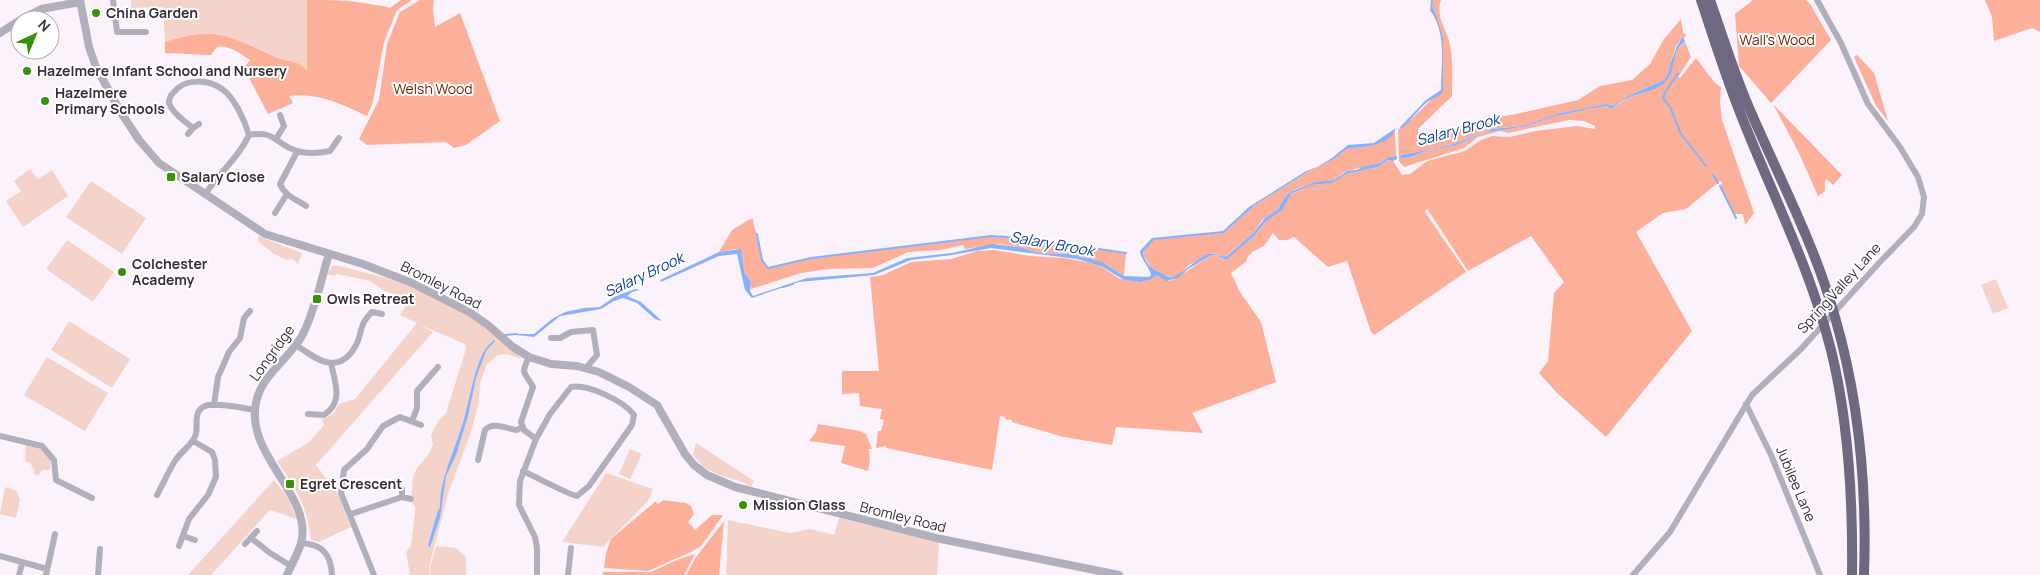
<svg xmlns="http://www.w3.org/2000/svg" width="2040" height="575" font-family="Manrope,sans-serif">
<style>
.green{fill:#f4d4ca}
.forest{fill:#fcaf99}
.water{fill:#85b2fe}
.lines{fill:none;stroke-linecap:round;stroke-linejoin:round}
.stream{stroke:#85b2fe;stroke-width:2}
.minor{stroke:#b1afbb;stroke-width:6}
.tertiary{stroke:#b1afbb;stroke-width:8}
.trunk{stroke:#6e6881;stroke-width:10}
.poi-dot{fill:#379208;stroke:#fff;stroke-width:2}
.labels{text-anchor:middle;stroke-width:4;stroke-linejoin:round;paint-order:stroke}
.poi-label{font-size:14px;font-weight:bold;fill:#372e37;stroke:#fff;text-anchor:start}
.park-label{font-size:14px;fill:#6e1c01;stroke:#fff}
.street-label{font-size:14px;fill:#372e37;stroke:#fff}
.water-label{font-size:15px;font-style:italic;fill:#0f4298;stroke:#fff}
</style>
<rect width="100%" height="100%" fill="#fcf2fb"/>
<path class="green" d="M131 0H307V70C303 67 299 64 294 62 288 60 281 60 275 57 230 36 216 25 165 42L163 7 131 8Z
M30 169 38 179 52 170 68 196 23 227 6 201 21 191 14 181Z
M91 181 146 218 122 254 66 217Z
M258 236 302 253 298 264 292 259 287 260 274 254 258 241Z
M67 240 114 272 93 302 46 269Z
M332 266C342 265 353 270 362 272 373 275 385 277 395 281 431 293 500 328 521 359L508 354 498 355 487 364 480 384 478 406 470 435 449 491 429 567 430 575H410L406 552 411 546 415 512V507L411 501 413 476 417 468 429 454 433 444 431 435 438 421 446 413 466 349 465 344 418 324 433 332 316 465 338 494 351 527 319 542 311 540C307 507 297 489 277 461L308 443 324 425 322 420 333 414 339 404 355 399 417 323 400 315 410 299 384 291 370 281 337 274 334 276 327 274Z
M1996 279 2008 308 1993 314 1981 285Z
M69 321 130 359 112 388 51 350Z
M47 357 108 393 85 431 24 395Z
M696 443 754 481 751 487 745 483 717 474 704 467 693 455Z
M26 444 41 449 51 459 50 470H42L38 476 33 473 35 470 31 467 32 464 25 461Z
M630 449 642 454 630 479 619 474Z
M606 473 653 489 648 501 603 547 562 542Z
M274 480 287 496 297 519 270 510 211 575H188Z
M5 487 17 491 20 500 16 518 0 514Z
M839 518 939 543 937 575H726L728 520 790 533 810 529 834 535Z
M436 546 456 548 466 557V575H431L430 568Z"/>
<path class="forest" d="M307 0C330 0 349 0 370 4 377 6 383 5 390 8L401 0H412L397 10 384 42 373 102 367 116C342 104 317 92 289 96L293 103 268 114 244 68 250 60C241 54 228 44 217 47L211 55H209L165 53V42C215 25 230 36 275 57 281 60 288 60 294 62 299 63 303 67 307 70Z
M420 0H434L433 10 435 27 460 13 500 121 466 145 454 148 446 142 367 145 359 139 379 100 387 44 400 12Z
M1432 0H1441C1435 17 1447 29 1450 45 1453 61 1452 79 1452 96L1418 129V134L1423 138 1444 134 1482 120 1516 114 1578 100 1600 86 1632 80 1650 64 1664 39 1681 19 1683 33 1687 35 1684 38 1683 36 1676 46 1670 64 1668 74 1664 80 1628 96 1613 106 1606 104 1561 113 1522 126 1491 129 1451 145 1401 155 1400 158H1407L1429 150 1454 146 1486 132 1523 127 1553 117 1588 109 1606 106 1612 109 1626 99 1657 87 1667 80 1677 50 1685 42 1691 57 1678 77 1680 78 1696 58 1715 83 1721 87 1720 103 1722 120 1754 213 1745 225 1743 214H1734L1720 186 1722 183 1720 181 1686 209 1663 213 1636 232 1692 331 1606 437 1557 393 1539 373 1548 361 1554 293 1564 282 1531 236 1468 271 1428 210 1426 209 1425 212 1466 272 1374 335 1371 332 1347 261 1328 267 1294 237 1287 240H1279L1273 233 1264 246 1252 252 1246 259 1247 261 1231 273 1240 292 1261 322 1276 382 1192 413 1203 433 1116 427 1112 445 1064 437 1012 422V420L1005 419V417L1000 416 992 470 886 448V446L876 448 878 431H881L884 420 880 419 882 409 860 406 859 393 842 394V371H879L870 277 883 275 911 262 951 259 977 251 994 250 1030 256 1064 258 1097 264 1120 279 1133 281 1142 282 1157 275 1169 281 1175 279 1210 256 1215 255 1225 260 1254 236 1265 222 1283 208 1290 195 1312 185 1331 183 1346 174 1378 167 1388 160 1393 161 1402 175 1410 174 1427 161 1465 151 1481 140 1492 136 1510 137 1535 131 1577 126 1595 129V126L1584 121 1569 120 1508 133 1500 131 1478 137 1464 148 1404 167 1399 161 1398 128 1400 129C1416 117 1427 102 1442 90L1443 38 1431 7Z
M1753 0H1806L1810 4 1831 40 1771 103 1739 66 1735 14Z
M1985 0H2040V32L2032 28 1994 41 1992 17Z
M1857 55 1874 73 1888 121 1876 106 1854 57Z
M1773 104 1842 175 1833 185 1827 179 1825 181V191L1818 196 1798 151Z
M1395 131 1396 156 1389 157 1380 163 1344 172 1334 180 1311 184 1293 190 1285 197 1278 209 1262 220 1253 233 1225 257 1213 253 1189 265 1179 275 1170 277 1155 272 1152 269 1144 256 1143 250 1152 241 1157 239 1224 233 1255 205 1309 171 1334 159 1348 148C1366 148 1382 145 1395 131Z
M750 219H753C753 225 755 229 757 234 761 246 759 259 768 268L811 258 991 236 1024 238 1126 253 1124 276 1107 265 1069 254 1039 253 1019 247 999 244 965 249 963 245 940 250 908 252 873 268 828 269 801 273 751 289V282L743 272 741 253 736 249 719 252 732 230Z
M818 424 860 431 866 434 872 449H869L870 460 868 471 841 463 845 446 809 441 816 432Z
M662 500 686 503 691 506 694 514 688 522 693 527 694 531 712 515H723L702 545 693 551 648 571 604 568 606 553 611 539 656 501 657 504 663 501Z
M724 521 719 575H686L696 557Z
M695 554 684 575H603V572H651L677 560Z"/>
<path class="water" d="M1431 0H1433L1432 7 1436 15 1443 38V92C1439 98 1431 98 1426 103 1417 111 1411 121 1401 129L1400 127 1426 100 1441 90C1441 63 1447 33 1430 10Z
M1683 36 1685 42C1670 51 1677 69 1667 80 1658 91 1641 92 1628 98 1622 100 1617 105 1612 109L1606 106 1588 109 1553 117 1523 127 1486 132 1454 146 1429 150 1407 158H1400L1401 155 1451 145 1492 129 1522 126 1561 113 1606 104 1613 106 1628 96 1664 80 1668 74 1670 64 1677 46Z
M1396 128C1390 145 1364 148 1348 148L1334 159 1309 171 1255 205 1224 233 1154 240 1143 252C1144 260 1151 270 1159 272 1162 273 1165 276 1169 277 1178 279 1196 258 1209 254 1216 252 1220 258 1227 256L1253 233 1265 218 1278 209 1285 197 1292 191 1316 182 1334 180 1347 171 1357 170 1362 167 1380 163 1389 157 1397 156V159L1393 161 1388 160 1378 167 1346 174 1332 183 1312 185 1291 194 1282 210 1265 222 1254 236 1226 260 1215 255 1210 256 1188 269 1178 278 1166 281 1157 275 1151 279 1141 282 1124 280 1101 266 1077 259 991 248 952 255 911 260 874 275 799 282 752 298 745 290 737 254 719 256 661 282 660 280 719 252 741 249 744 272 751 282 750 291 753 296 807 278 873 273 907 258 952 253 992 244 1019 247 1039 253 1069 254 1102 262 1124 276 1149 277 1151 275C1149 266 1141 260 1140 251L1152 238 1223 231 1249 207 1306 171 1317 167 1332 158 1348 145 1374 143Z
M635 289 640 290 632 292 627 296 641 302 662 321 655 319 637 303 623 298 614 301 601 309 560 316 534 337 516 335V334H534L552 319 565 312 584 308 600 307 614 297Z
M494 340 495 341 486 351 476 378 468 416 456 455 446 476 440 518 430 547 428 546C430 539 437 511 440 507 440 474 459 443 466 411 471 392 474 373 482 355 485 349 489 344 494 340Z"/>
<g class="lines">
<path class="stream" d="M1663 98 1666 91 1678 73
M1664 99 1670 107 1681 134 1706 166
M1713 175 1718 183
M1720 186 1736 218
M757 234 762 260 768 268 811 258 991 236 1024 238 1126 253
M783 287 793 284
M505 335 517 334"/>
<path class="minor" d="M113 0 117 32H146
M199 124 193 128C186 122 172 113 169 103 169 99 170 96 173 93 184 78 208 79 222 89 234 97 245 121 249 135 238 159 218 173 205 195
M188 134 193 128
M249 135C276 130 276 145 297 151 307 154 320 153 330 151L339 138
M276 139 284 126 280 115
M297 152 280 184C284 195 297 200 306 206
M275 213 287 194
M551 338H560L571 332 593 330 597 355 586 368
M296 345C316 359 338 376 355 347 363 333 358 325 372 312L382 314
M529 357C520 375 525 372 533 387L521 422 524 430 536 439 520 481 519 505 535 537 537 548V575
M1746 404 1771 455 1820 575
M214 405 218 377 229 352 240 338 244 318 250 311
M308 414 324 415C344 402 335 383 331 363
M412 421 417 408V391L438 367
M0 436 42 446 54 460 56 480 92 498
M478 460 485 430C493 421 507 429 517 430L522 427
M523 471C532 475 572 496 577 496L589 486 632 425 634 415C624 401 588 384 571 387L550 414 536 439
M402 489V497L411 499
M157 495C163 484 168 472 175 461 181 451 192 446 196 434 198 424 193 411 205 406 215 402 243 408 255 410
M351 514 402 497
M183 536 195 540
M251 538 270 553 291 566
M301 543C322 544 331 554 332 575
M245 544 257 531
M179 546 189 519 208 495 216 477 215 460 212 452 193 441
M0 556 47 569
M19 575 22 564
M46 575 55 534
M98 575 100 549
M374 575 341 493 344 470 367 449 383 426 400 417 421 425
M568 575 571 548
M1633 575 1670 532 1752 395 1801 349 1879 263 1914 227 1922 214 1924 197 1918 177 1900 147 1868 104 1841 43 1817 0"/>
<path class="tertiary" d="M80 0 89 47 96 67 120 111 139 140 159 163 265 234 363 264 412 283 469 312 488 325 513 347 529 357 551 364 577 366 599 372 629 387 657 405 685 454 694 465 707 475 735 487 936 538 1119 575
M20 20 41 9 80 2
M0 33 20 20
M287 575C291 565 298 554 301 543 313 498 251 459 255 410 257 376 289 361 303 334 315 310 321 280 329 254"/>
<path class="trunk" d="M1701 0C1715 42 1728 84 1745 125 1775 200 1811 271 1831 350 1849 423 1853 500 1852 575
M1710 0C1722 34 1733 70 1747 103 1777 174 1814 242 1835 317 1859 400 1867 488 1864 575"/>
</g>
<g class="poi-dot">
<circle cx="96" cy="13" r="5"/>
<circle cx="27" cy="71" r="5"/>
<circle cx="45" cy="101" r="5"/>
<rect x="166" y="172" width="10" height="10" rx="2.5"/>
<circle cx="122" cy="272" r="5"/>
<rect x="312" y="294" width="10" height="10" rx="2.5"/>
<rect x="285" y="479" width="10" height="10" rx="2.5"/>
<circle cx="743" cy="505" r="5"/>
</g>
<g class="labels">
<g class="poi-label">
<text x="106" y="18">China Garden</text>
<text x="37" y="76">Hazelmere Infant School and Nursery</text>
<text x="55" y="98">Hazelmere<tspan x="55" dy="16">Primary Schools</tspan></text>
<text x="181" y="182">Salary Close</text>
<text x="132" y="269">Colchester<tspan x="132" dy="16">Academy</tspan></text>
<text x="327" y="304">Owls Retreat</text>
<text x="300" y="489">Egret Crescent</text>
<text x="753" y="510">Mission Glass</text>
</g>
<g class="park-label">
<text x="1777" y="45">Wall's Wood</text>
<text x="433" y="94">Welsh Wood</text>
</g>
<g class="street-label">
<text transform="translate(441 285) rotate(27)" y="5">Bromley Road</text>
<text transform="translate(1839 288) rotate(-48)" y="5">Spring Valley Lane</text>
<text transform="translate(272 353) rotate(-54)" y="5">Longridge</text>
<text transform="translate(1796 484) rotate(67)" y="5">Jubilee Lane</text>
<text transform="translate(903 517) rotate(14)" y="5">Bromley Road</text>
</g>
<g class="water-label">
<text transform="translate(1458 130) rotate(-15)" y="5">Salary Brook</text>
<text transform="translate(1052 244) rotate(10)" y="5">Salary Brook</text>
<text transform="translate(644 275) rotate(-25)" y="5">Salary Brook</text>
</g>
</g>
<g transform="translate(35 35) rotate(44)"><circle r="24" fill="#ffffff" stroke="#afabaf"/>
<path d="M0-4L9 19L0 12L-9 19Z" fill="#379208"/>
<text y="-8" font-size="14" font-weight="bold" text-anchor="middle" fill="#372e37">N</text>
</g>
</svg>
